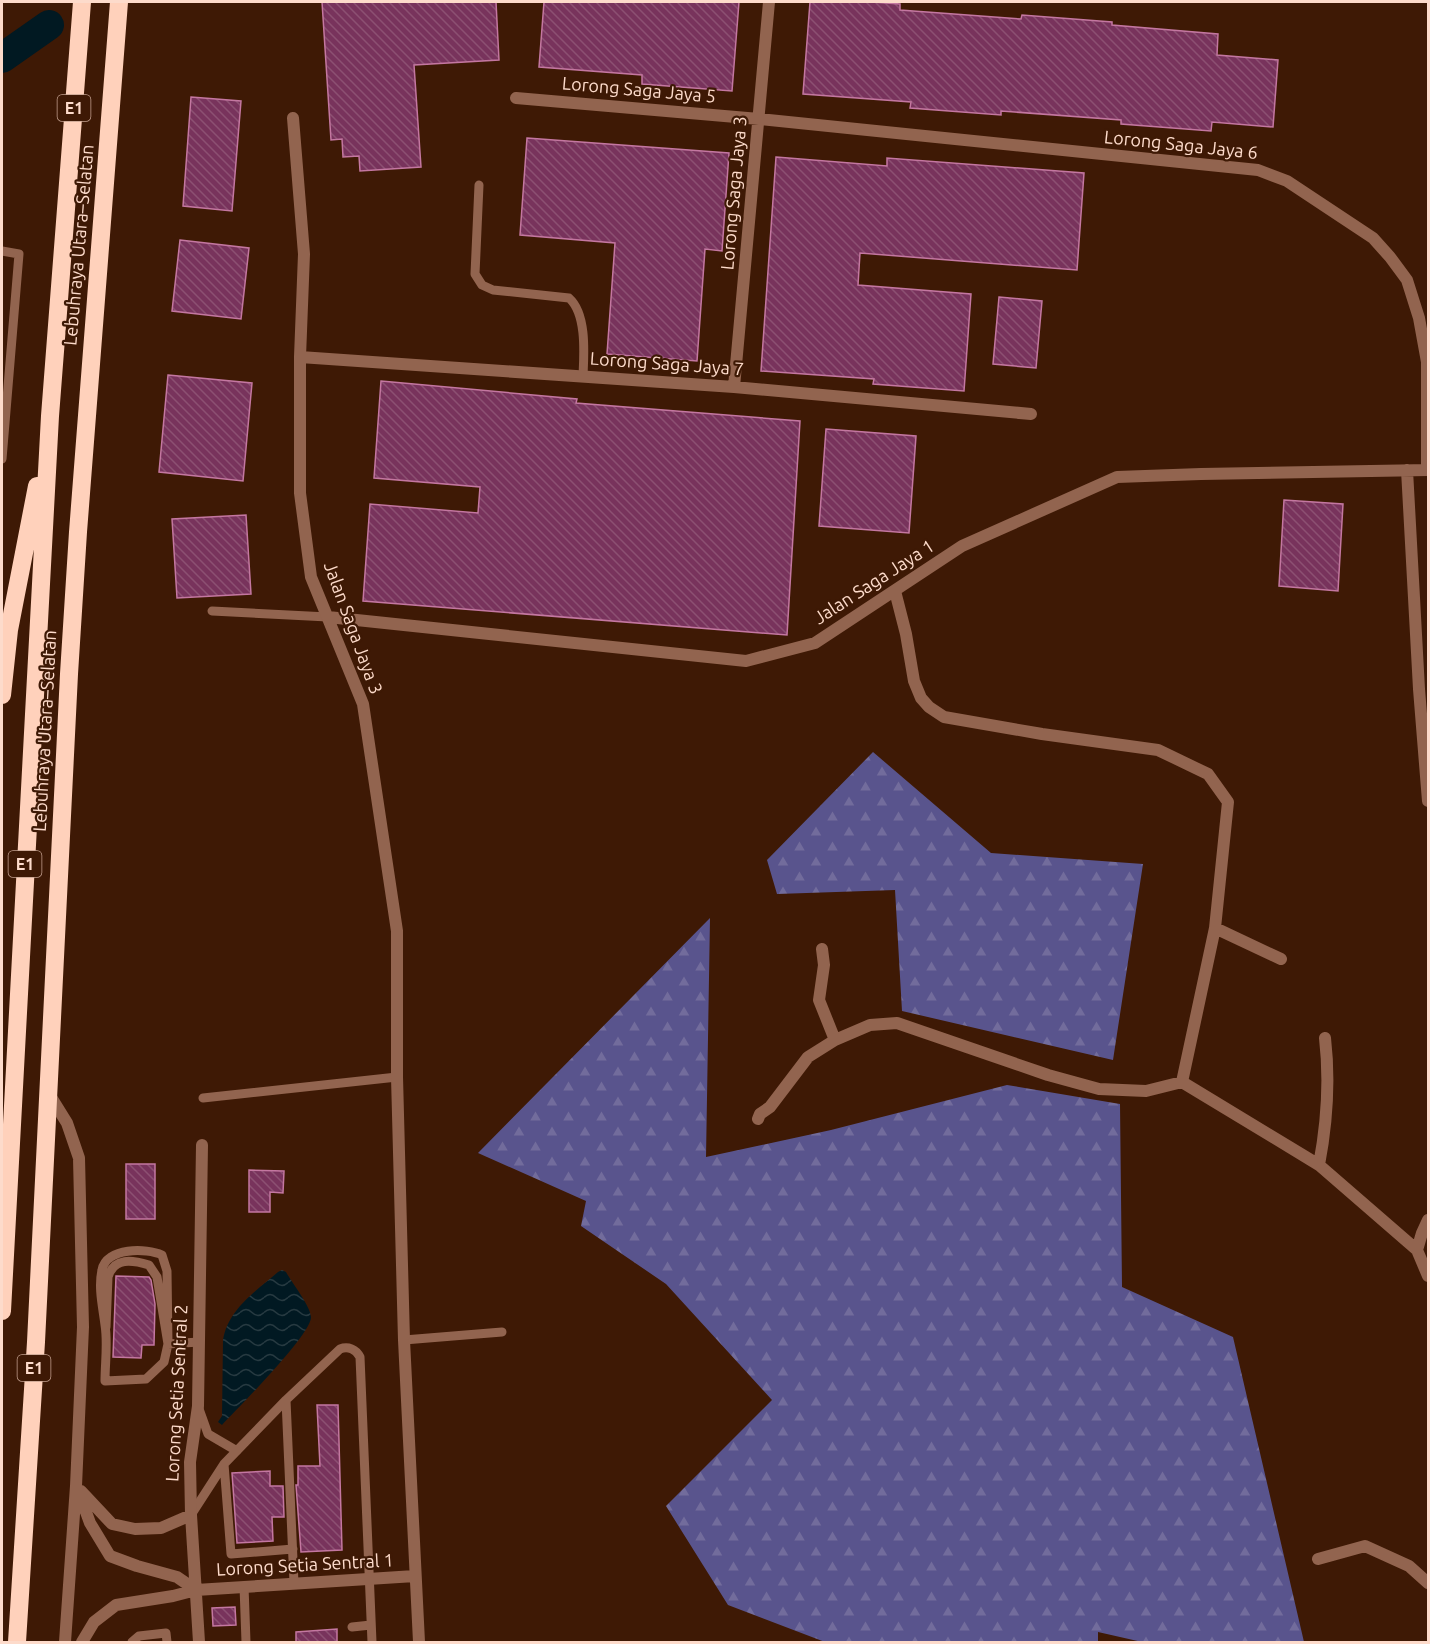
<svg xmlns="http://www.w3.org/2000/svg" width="1430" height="1644" font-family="Ubuntu,sans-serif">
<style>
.forest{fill:url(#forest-firs)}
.water{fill:url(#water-waves)}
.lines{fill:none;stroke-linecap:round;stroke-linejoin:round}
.river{stroke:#011922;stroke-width:30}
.building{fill:url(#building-back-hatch);stroke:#c477a1;stroke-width:1.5}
.service{stroke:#92644f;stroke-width:9}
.minor{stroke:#92644f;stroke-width:12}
.motorway{stroke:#ffd1bb;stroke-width:18}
.labels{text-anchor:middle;stroke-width:4.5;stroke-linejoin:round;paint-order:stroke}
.shield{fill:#3e1905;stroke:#c4a190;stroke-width:1.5}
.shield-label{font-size:16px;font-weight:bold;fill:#fddbcb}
.street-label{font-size:18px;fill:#fddbcb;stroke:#3e1905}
</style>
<defs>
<pattern id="forest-firs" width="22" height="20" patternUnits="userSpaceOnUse" patternTransform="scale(1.5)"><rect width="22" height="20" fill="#59548d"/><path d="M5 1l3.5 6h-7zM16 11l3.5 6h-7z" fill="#726c9c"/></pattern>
<pattern id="water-waves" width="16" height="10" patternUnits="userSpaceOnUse" patternTransform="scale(1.5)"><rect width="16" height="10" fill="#011922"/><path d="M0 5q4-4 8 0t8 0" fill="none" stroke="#273a41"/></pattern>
<pattern id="building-back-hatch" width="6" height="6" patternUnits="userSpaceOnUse" patternTransform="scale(1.5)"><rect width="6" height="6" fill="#78335c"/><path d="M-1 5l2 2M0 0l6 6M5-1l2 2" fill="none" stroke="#8c5072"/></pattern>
</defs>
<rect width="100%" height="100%" fill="#3e1905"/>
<path class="forest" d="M873 752 991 853 1143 864 1113 1060 902 1011 895 890 777 894 767 860Z
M710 918 706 1157 831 1130 1007 1085 1120 1104 1122 1287 1233 1337 1304 1642H1142L1098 1632V1642H825L728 1605 666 1506 772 1400 666 1284 581 1226 586 1201 478 1153Z"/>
<path class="water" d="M282 1270 286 1272C292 1283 310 1305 311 1317 312 1334 237 1409 222 1425L218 1422 222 1416 223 1340C228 1309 256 1291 278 1272Z"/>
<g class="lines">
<path class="river" d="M2 58 49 25"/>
</g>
<path class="building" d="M322 2H496L499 60 414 65 421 167 360 171 359 156 343 157 342 139 331 140Z
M544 2H739L732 91 642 84V75L539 67Z
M810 2H872L900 4V10L1021 19 1022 15 1112 22V25L1218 34 1217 55 1278 60 1273 127 1212 122 1211 131 1121 124V120L1001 111V115L910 108 911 102 803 94Z
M191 97 241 101 232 211 183 206Z
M527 138 729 153 722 251 705 249 697 361 607 354 615 243 520 235Z
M776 157 887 166V158L1084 173 1077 270 860 253 858 285 971 294 964 391 873 384 874 379 761 371Z
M180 240 249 248 241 319 172 311Z
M999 297 1042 301 1036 368 993 364Z
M168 375 252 383 243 481 159 472Z
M381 381 577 399 576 403 800 421 787 635 363 601 370 504 478 513 480 487 374 478Z
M826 429 916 436 909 533 819 526Z
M1284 500 1343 504 1338 591 1279 586Z
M246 515 251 594 177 598 172 519Z
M126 1164H155V1219H126Z
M249 1170 284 1171 283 1193 270 1192V1212H249Z
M116 1276 149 1277 151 1280 155 1304 154 1345H142L141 1358 113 1357Z
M317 1405H338L342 1550 301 1552 296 1485H298V1466H320Z
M270 1471V1486H283L284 1517H272L273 1541 237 1543 232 1473Z
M235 1607 236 1625 213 1626 212 1608Z
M337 1629V1642H296V1632Z"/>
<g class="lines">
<path class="service" d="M479 185 475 274 482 285 493 290 569 298C587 314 584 354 583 376
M2 251 19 254 2 459
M212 611 328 617
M203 1098 397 1077
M106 1327 108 1277C114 1257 132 1260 149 1265L157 1277 168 1344 164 1362 146 1379 105 1381C105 1363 108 1343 105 1325 103 1308 98 1288 102 1270 106 1247 147 1248 162 1255L167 1271 168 1344
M404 1340 502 1332
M168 1344 199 1342
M286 1400 294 1583
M198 1406 208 1434 237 1451
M224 1464 231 1554 293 1549
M191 1515 224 1464 286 1400 340 1349C348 1346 356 1349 360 1357L372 1642
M244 1586 246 1642
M352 1627 371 1625
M132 1642 139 1636 166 1633 167 1642"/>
<path class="minor" d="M516 98 759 119 1258 170 1287 181 1373 238 1390 257 1407 280 1419 318 1427 362V470
M293 118 304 254 300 357V493L311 577 363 704 397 931V1077L404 1340 419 1642
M300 357 734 387 1031 414
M734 387 769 2
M1407 470 1419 689 1428 801
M895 591 906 634 914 681 921 698 929 707 944 717 1042 734 1158 750 1208 774 1228 802 1215 928 1182 1082
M328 617 746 661 815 643 962 546 1117 477 1201 474 1428 470
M1215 928 1281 959
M822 949 824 965 819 1000 835 1040
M49 1094 67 1123 79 1158 83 1327 76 1486 65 1642
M758 1119 760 1114 770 1107 808 1057 835 1040 870 1025 897 1023 1048 1075 1099 1089 1146 1091 1182 1082 1319 1165 1417 1250 1428 1276
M1319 1165C1327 1123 1330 1081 1325 1038
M1417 1250 1422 1233 1428 1220
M78 1490 90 1523 110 1556 137 1566 177 1577 196 1590
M81 1491 112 1524 135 1529 161 1528 191 1515
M1318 1559 1365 1546 1409 1566 1428 1583
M82 1642 94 1622 116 1605 173 1596 196 1590 415 1576
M199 1642 191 1515 190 1462 198 1406 202 1145"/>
<path class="motorway" d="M2 695 9 630 37 486
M2 1311 50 416 82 2
M17 1642 36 1342 69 674 78 532 119 2"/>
</g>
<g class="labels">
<g class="shield">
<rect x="57.5" y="95" width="33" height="26" rx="4.5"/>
<rect x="8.5" y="851" width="33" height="26" rx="4.5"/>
<rect x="17.5" y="1355" width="33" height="26" rx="4.5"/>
</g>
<g class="shield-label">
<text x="74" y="114">E1</text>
<text x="25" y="870">E1</text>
<text x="34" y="1374">E1</text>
</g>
<g class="street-label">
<text transform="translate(639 90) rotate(5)" y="6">Lorong Saga Jaya 5</text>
<text transform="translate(1181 145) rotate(6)" y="6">Lorong Saga Jaya 6</text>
<text transform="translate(734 193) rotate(-85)" y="6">Lorong Saga Jaya 3</text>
<text transform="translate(79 245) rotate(-85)" y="6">Lebuhraya Utara–Selatan</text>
<text transform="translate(667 364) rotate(4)" y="6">Lorong Saga Jaya 7</text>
<text transform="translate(874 582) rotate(-33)" y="6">Jalan Saga Jaya 1</text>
<text transform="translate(353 628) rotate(70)" y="6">Jalan Saga Jaya 3</text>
<text transform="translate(45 731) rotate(-87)" y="6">Lebuhraya Utara–Selatan</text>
<text transform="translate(177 1393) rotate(-87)" y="6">Lorong Setia Sentral 2</text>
<text transform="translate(305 1565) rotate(-3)" y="6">Lorong Setia Sentral 1</text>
</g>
</g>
<rect width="1430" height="1644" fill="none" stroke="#fddbcb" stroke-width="6"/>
</svg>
